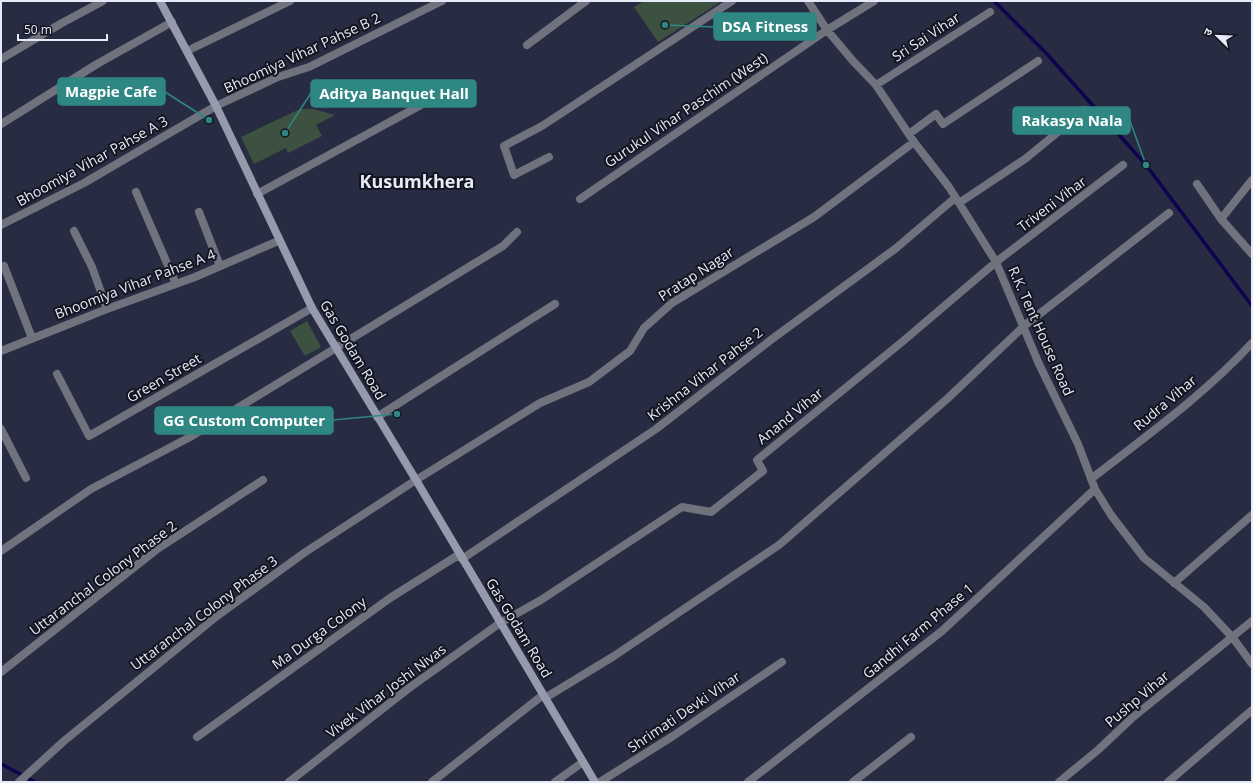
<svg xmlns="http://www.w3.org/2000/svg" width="1253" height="783" font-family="'Open Sans','Noto Sans Devanagari',sans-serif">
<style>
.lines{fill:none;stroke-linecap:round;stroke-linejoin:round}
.stream{stroke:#0f024e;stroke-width:3.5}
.building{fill:#3c513f}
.minor{stroke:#70737e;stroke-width:8}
.secondary{stroke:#959aac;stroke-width:8}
.labels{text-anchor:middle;stroke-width:4;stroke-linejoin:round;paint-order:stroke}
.street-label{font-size:14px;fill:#e7eaf9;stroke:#13151f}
.district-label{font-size:18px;font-weight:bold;fill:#e7eaf9;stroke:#13151f}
.leader{fill:none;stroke:#2f8783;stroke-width:1.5}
.callout-dot{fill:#2f8783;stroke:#13151f;stroke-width:1.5}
.callout{fill:#2f8783;stroke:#2f8783;stroke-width:1.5}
.callout-label{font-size:15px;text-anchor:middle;font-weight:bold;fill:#fff}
</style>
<rect width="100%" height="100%" fill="#282c42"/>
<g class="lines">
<path class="stream" d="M994 1 1046 53 1146 165 1252 306
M1 764 22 775
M29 779 35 782"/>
</g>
<path class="building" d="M644 1H722L658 42 634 7Z
M300 109H313L335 115 316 125 322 136 288 153 286 148 254 164 241 137Z
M307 321 321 347 305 356 290 331Z"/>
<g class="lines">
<path class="minor" d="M808 1 827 30 853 61 876 85 914 142 949 187 996 262 1039 364 1078 444 1095 489 1111 515 1144 558 1204 607 1233 638 1252 664
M527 45 586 1
M187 51 290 1
M1 59 62 23 103 1
M876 85 990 12
M1 124 97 64 172 22
M909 134 936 114 943 124 1038 61
M549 157 514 175 504 146 542 126 732 1
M1197 184 1221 219 1252 180
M136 192 176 284
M257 194 443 93
M580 199 827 30 874 1
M959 203 1025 159 1085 110
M199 212 220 266
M1221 219 1252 254
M1 225 84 183 216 106 278 77 309 67 442 1
M74 231 92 267 107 309
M4 266 32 338
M1 351 107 309 195 277 278 241
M57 374 89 436 312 308
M377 417 555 304
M1 429 26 478
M1091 479C1146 436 1204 395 1252 343
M1 551 91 489 190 437 503 246 517 232
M462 559 656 429 772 339 895 249 955 198
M1174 583 1252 515
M1 672 156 550 263 480
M545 698 614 656 779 545 947 399 1024 326 1169 213
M197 737 390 598 460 554
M19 782 64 741 217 616 304 553 416 480 540 403 589 382 630 351 644 328 672 303 814 217 914 142
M289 782 409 688 500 623 541 600 682 507 711 512 763 471 757 460 902 342 996 262 1123 165
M432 782 543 695
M555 782 583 762
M600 782 673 736 782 662
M748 782 942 631 1095 489
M853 782 911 737
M1059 782 1098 750 1132 718 1252 621
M1168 782 1252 710"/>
<path class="secondary" d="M160 1 216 106 312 308 416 480 595 782"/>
</g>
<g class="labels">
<g class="street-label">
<text transform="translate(926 37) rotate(-33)" y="5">Sri Sai Vihar</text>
<text transform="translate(302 53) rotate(-25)" y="5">Bhoomiya Vihar Pahse B 2</text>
<text transform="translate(686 110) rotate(-34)" y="5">Gurukul Vihar Paschim (West)</text>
<text transform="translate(92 161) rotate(-29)" y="5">Bhoomiya Vihar Pahse A 3</text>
<text transform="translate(1052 204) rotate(-37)" y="5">Triveni Vihar</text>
<text transform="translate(696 274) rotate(-33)" y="5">Pratap Nagar</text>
<text transform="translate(135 284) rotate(-21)" y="5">Bhoomiya Vihar Pahse A 4</text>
<text transform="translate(1041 331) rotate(66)" y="5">R.K. Tent House Road</text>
<text transform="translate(353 350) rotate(59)" y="5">Gas Godam Road</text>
<text transform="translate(705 374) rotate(-38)" y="5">Krishna Vihar Pahse 2</text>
<text transform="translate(164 378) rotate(-30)" y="5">Green Street</text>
<text transform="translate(1165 403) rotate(-40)" y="5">Rudra Vihar</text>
<text transform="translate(790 416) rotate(-39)" y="5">Anand Vihar</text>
<text transform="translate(103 578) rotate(-37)" y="5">Uttaranchal Colony Phase 2</text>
<text transform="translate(204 613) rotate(-37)" y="5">Uttaranchal Colony Phase 3</text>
<text transform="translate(519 628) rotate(59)" y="5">Gas Godam Road</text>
<text transform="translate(918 631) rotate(-40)" y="5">Gandhi Farm Phase 1</text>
<text transform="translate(319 633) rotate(-36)" y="5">Ma Durga Colony</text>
<text transform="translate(386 691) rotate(-37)" y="5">Vivek Vihar Joshi Nivas</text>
<text transform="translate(1137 699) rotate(-40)" y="5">Pushp Vihar</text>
<text transform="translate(684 712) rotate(-34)" y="5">Shrimati Devki Vihar</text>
</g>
<g class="district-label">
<text x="417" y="188">Kusumkhera</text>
</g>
</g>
<path class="leader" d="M665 25L714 27M209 120L165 92M285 133L311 93M1146 165L1130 121M397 414L333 420"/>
<g class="callout-dot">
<circle cx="665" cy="25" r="4"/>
<circle cx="209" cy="120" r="4"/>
<circle cx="285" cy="133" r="4"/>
<circle cx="1146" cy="165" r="4"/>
<circle cx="397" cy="414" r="4"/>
</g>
<g class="callout">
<rect x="714" y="13" width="102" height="27" rx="4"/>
<rect x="58" y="78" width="107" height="27" rx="4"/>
<rect x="311" y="80" width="165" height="27" rx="4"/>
<rect x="1013" y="107" width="117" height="27" rx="4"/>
<rect x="155" y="407" width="178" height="27" rx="4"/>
</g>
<g class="callout-label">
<text x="765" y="32">DSA Fitness</text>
<text x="111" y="97">Magpie Cafe</text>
<text x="394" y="99">Aditya Banquet Hall</text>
<text x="1072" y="126">Rakasya Nala</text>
<text x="244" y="426">GG Custom Computer</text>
</g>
<rect width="1253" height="783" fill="none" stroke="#e7eaf9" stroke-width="4"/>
<g transform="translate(1217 36) rotate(293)" stroke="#13151f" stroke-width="3" paint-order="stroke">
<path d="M0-3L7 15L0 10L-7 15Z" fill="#e7eaf9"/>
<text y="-6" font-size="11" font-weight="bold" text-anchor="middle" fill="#e7eaf9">उ</text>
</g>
<path d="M18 34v6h89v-6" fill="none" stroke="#e7eaf9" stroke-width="2"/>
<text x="24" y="34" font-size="12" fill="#e7eaf9" stroke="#13151f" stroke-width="3" paint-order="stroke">50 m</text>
</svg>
